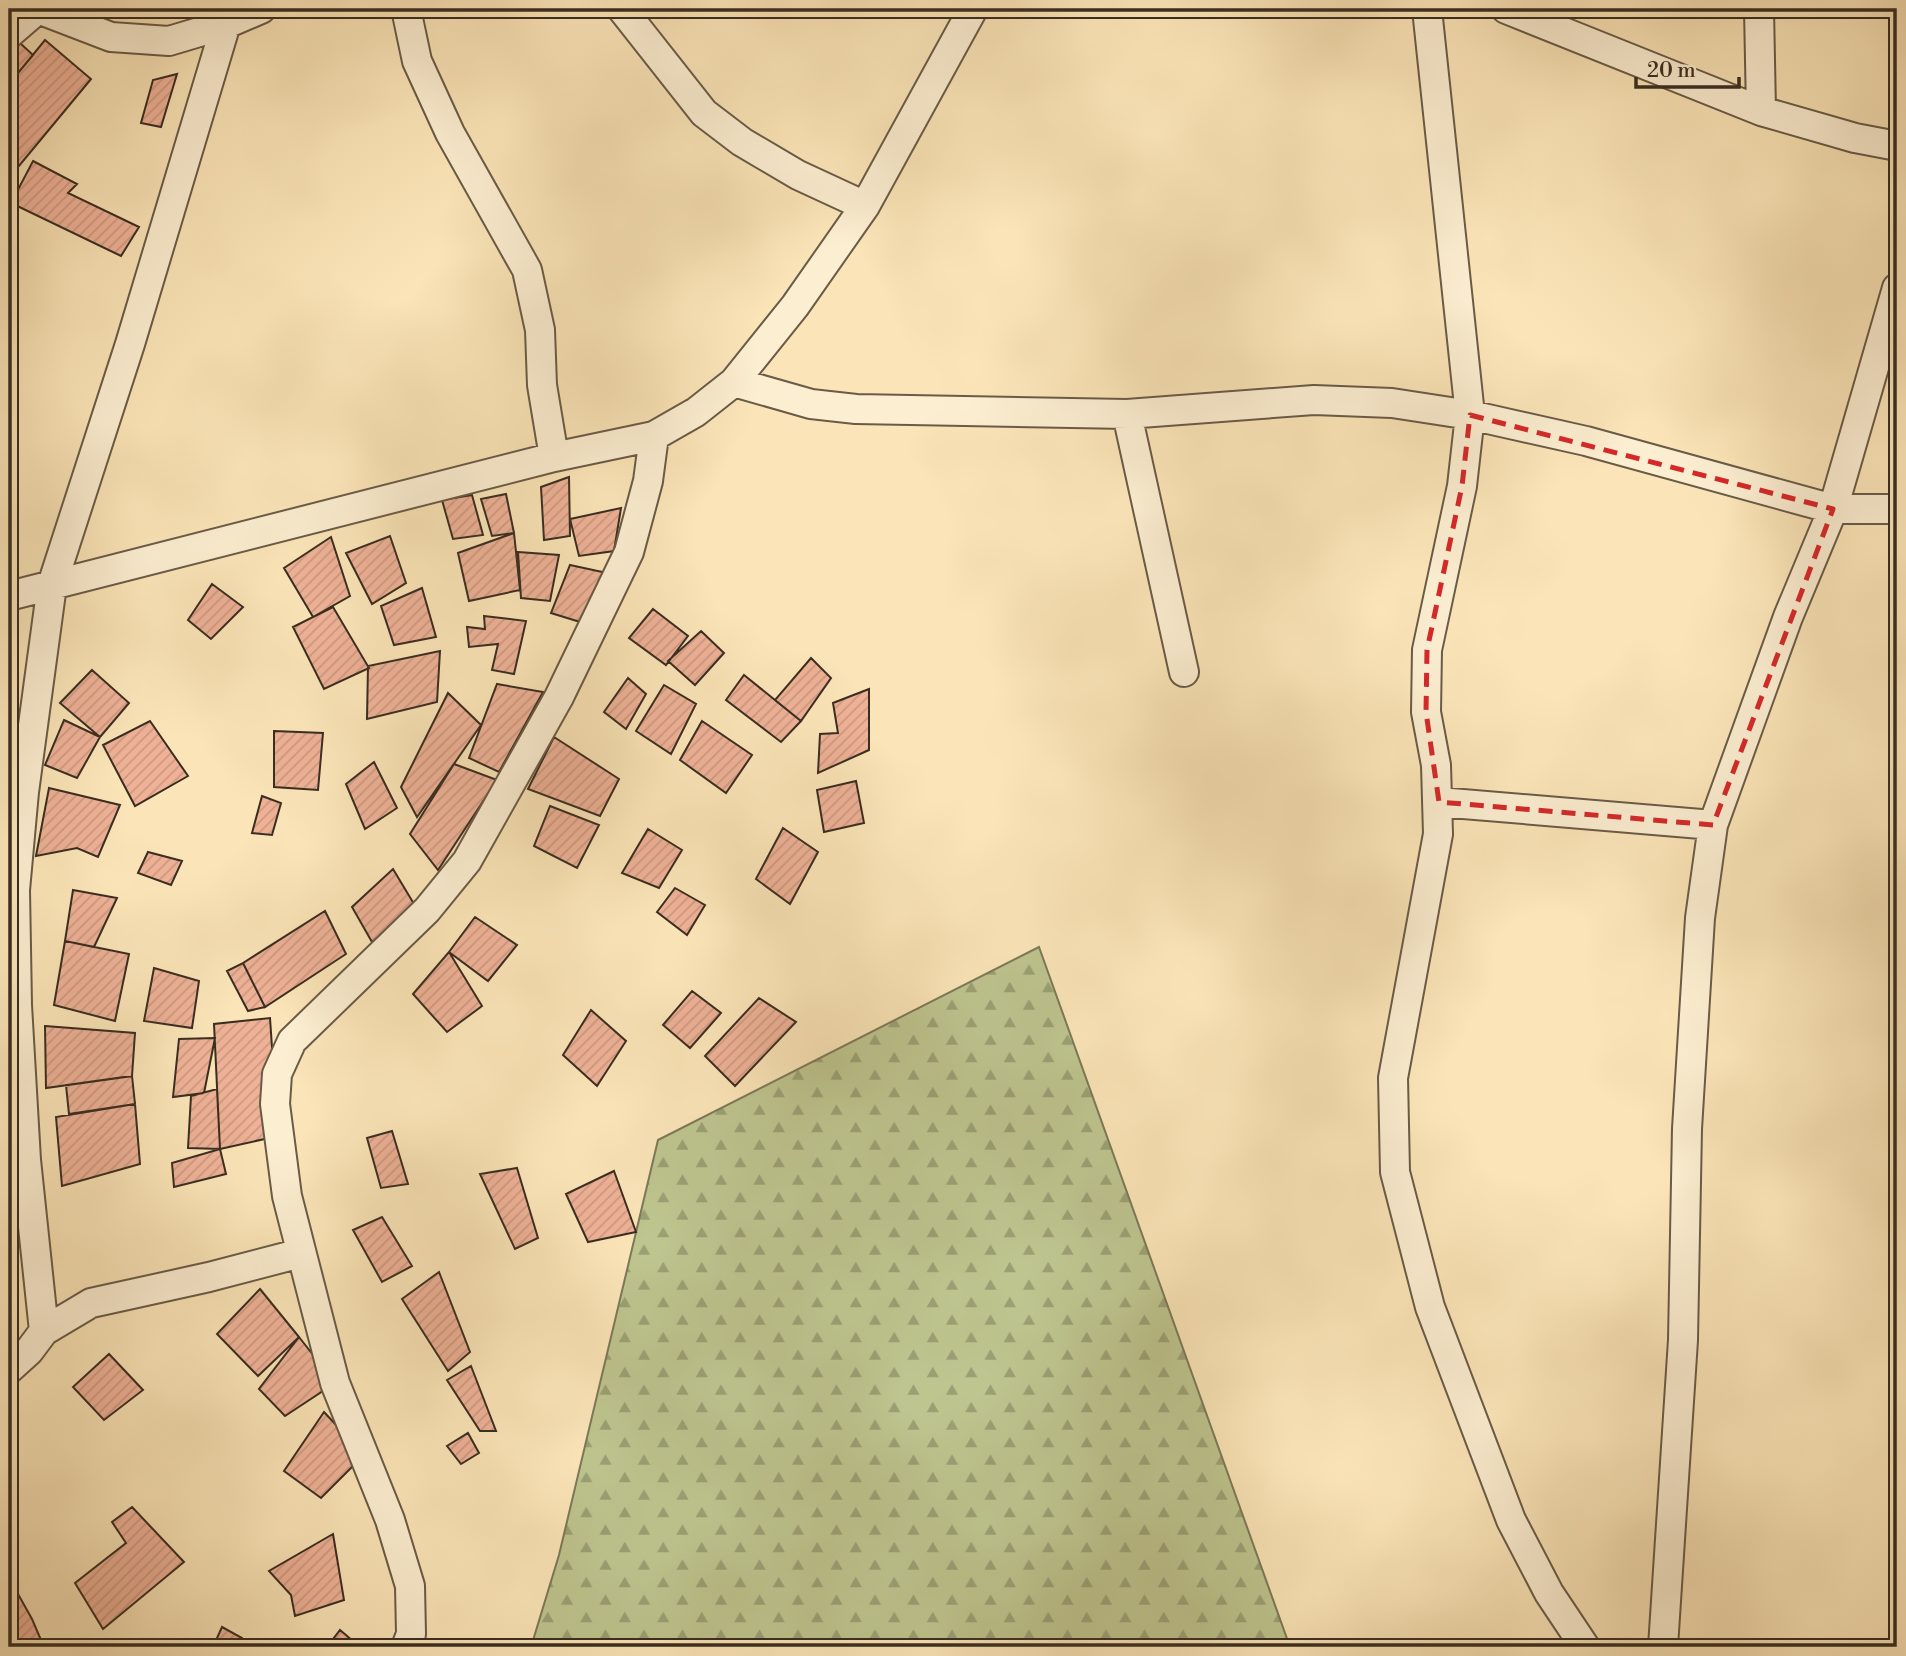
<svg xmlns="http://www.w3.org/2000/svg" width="1906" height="1656" font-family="'Libre Bodoni',serif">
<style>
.forest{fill:url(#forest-firs);stroke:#7c7958;stroke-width:2}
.building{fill:url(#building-hatch);stroke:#392d21;stroke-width:2}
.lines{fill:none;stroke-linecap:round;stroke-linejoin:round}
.minor-casing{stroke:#6a5b47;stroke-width:32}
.minor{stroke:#fceed1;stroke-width:28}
.marked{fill:none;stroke:#d62828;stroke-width:5;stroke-dasharray:14 9;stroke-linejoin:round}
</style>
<defs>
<pattern id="forest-firs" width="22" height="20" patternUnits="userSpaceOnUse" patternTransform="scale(1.75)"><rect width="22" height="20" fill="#bec58f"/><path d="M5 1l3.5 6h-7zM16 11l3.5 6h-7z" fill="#9ba074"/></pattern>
<pattern id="building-hatch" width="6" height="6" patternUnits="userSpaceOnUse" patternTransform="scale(1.75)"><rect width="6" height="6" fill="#efb297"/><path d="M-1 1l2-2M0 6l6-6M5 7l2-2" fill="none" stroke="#ce9982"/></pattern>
</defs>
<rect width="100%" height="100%" fill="#fbe5b8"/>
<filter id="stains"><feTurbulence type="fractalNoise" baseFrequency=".00286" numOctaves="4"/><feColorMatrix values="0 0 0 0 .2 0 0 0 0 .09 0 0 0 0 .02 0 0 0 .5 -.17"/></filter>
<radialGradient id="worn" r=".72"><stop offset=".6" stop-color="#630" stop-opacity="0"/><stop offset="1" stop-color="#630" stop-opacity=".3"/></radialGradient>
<path class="forest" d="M1039 947 1290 1647H531L559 1555 658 1140Z"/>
<path class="building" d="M45 40 91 79 9 178V84Z
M20 43 33 55 13 79 9 74V53Z
M177 74 161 127 141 123 153 80Z
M33 161 77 184 68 193 139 227 121 256 11 203Z
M569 477 570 536 544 540 541 487Z
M506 494 514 533 492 536 481 499Z
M472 495 483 535 453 539 442 500Z
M621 508 614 551 579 556 570 519Z
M514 533 520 590 469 601 458 553Z
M390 536 406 583 372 604 346 553Z
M331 537 350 596 313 617 284 568Z
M518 552 559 555 550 601 521 598Z
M570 565 607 573 593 626 551 613Z
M212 584 243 607 211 639 188 620Z
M422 588 436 637 394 645 381 606Z
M333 607 369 668 324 689 293 627Z
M653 609 688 636 666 665 629 638Z
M484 616 526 621 514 674 492 670 498 644 469 647 467 627 485 629Z
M701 631 724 653 695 685 668 661Z
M440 651 437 702 367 719 368 666Z
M811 658 831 678 801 721 775 700Z
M92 670 129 703 100 737 60 703Z
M744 675 801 721 781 742 726 700Z
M628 678 646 694 626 729 604 712Z
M497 684 543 692 499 772 469 758Z
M664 685 696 704 671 754 636 731Z
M869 689V750L818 773 820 734 838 733 833 703Z
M448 693 481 725 417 817 401 787Z
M64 720 100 737 77 778 45 765Z
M150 721 188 776 135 806 103 745Z
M702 721 752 755 726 793 680 760Z
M274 731 323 733 318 790 274 787Z
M554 737 619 779 600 816 528 789Z
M374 762 397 808 365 829 346 784Z
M454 764 497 780 438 870 410 834Z
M856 781 864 823 824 832 817 790Z
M49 788 120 805 98 857 77 848 36 856Z
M262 796 281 803 272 835 252 833Z
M550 806 599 825 577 868 534 846Z
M783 828 818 852 790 904 756 879Z
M648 829 682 850 659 888 622 873Z
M148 852 182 861 171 885 138 873Z
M393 869 417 909 372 942 352 907Z
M675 888 705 905 687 935 657 912Z
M73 890 117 898 94 947 65 941Z
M325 911 346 954 265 1007 243 963Z
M475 917 517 945 488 981 449 952Z
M65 941 129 954 115 1021 54 1005Z
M449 952 482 1006 447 1032 413 994Z
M243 963 265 1007 248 1011 227 971Z
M154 968 199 981 192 1028 144 1021Z
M692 991 721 1013 690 1048 663 1025Z
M759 998 796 1022 735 1086 705 1056Z
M591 1010 626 1041 597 1086 563 1055Z
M270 1018 278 1136 220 1149 214 1024Z
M45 1026 135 1033 132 1076 46 1088Z
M215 1038 204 1093 173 1097 179 1039Z
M132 1076 135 1104 69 1114 66 1085Z
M217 1089 220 1149 188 1148 191 1096Z
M135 1104 140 1164 62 1186 56 1117Z
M392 1131 408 1184 381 1188 367 1138Z
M220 1149 226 1174 174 1187 172 1163Z
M517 1168 538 1238 515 1249 480 1174Z
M614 1171 636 1232 588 1242 566 1194Z
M382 1217 412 1266 382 1282 353 1230Z
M439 1272 470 1352 448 1371 402 1299Z
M260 1289 299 1337 258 1376 217 1334Z
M299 1337 335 1383 285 1416 259 1389Z
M109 1354 143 1390 104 1420 73 1387Z
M471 1366 496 1431H480L447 1380Z
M324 1412 364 1455 321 1498 284 1471Z
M468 1433 479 1453 461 1464 447 1446Z
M132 1507 184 1562 103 1629 75 1583 126 1543 112 1522Z
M333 1534 344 1600 295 1616 291 1595 269 1571Z
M9 1578 32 1619 44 1647H9Z
M222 1627 242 1638 240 1647H213Z
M340 1630 360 1647H327Z"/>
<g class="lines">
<g class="minor-casing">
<path id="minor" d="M38 9 111 37 169 41 226 24 261 9
M406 9 417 61 450 133 527 270 540 330 542 385 554 457
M622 9 704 113 742 142 798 175 865 206
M1427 9 1470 415 1462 486 1427 650 1426 712 1436 765 1438 834 1393 1078 1395 1172 1430 1307 1511 1520 1549 1593 1585 1647
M1506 9 1761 111 1855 138 1897 146
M1759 9 1761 111
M9 34 38 9
M734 382 811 404 856 409 1127 414 1314 400 1392 403 1470 415 1586 441 1833 509H1897
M1127 414 1184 672
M9 596 554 457 654 436 696 412 734 382 795 306 865 206 973 9
M1439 802 1713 825
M44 1331 26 1160 17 1005 15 890 24 792 52 585 130 344 226 24
M9 1369 29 1351 44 1331 91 1303 209 1277 301 1253
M406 1647 411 1634 410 1586 390 1520 335 1383 287 1196 275 1104 277 1074 292 1041 427 910 467 861 559 697 629 552 648 481 654 436
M1663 1647 1683 1340 1687 1129 1700 918 1713 825 1788 617 1833 509 1897 288"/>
</g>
<use href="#minor" class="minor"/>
</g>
<path class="marked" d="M1470 415 1833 509 1713 825 1439 802 1426 712 1427 650 1462 486Z"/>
<rect width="1906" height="1656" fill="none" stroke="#fbe5b8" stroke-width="35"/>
<rect x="10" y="10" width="1885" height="1635" fill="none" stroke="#392d21" stroke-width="3.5"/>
<rect x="18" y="18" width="1871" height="1621" fill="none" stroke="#392d21" stroke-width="2"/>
<path d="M1636 77v10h103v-10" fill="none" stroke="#392d21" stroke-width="3.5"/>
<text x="1647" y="77" font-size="21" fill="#392d21" stroke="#fceed1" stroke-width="5" paint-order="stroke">20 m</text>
<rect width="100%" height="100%" filter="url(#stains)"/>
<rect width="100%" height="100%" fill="url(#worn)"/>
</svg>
